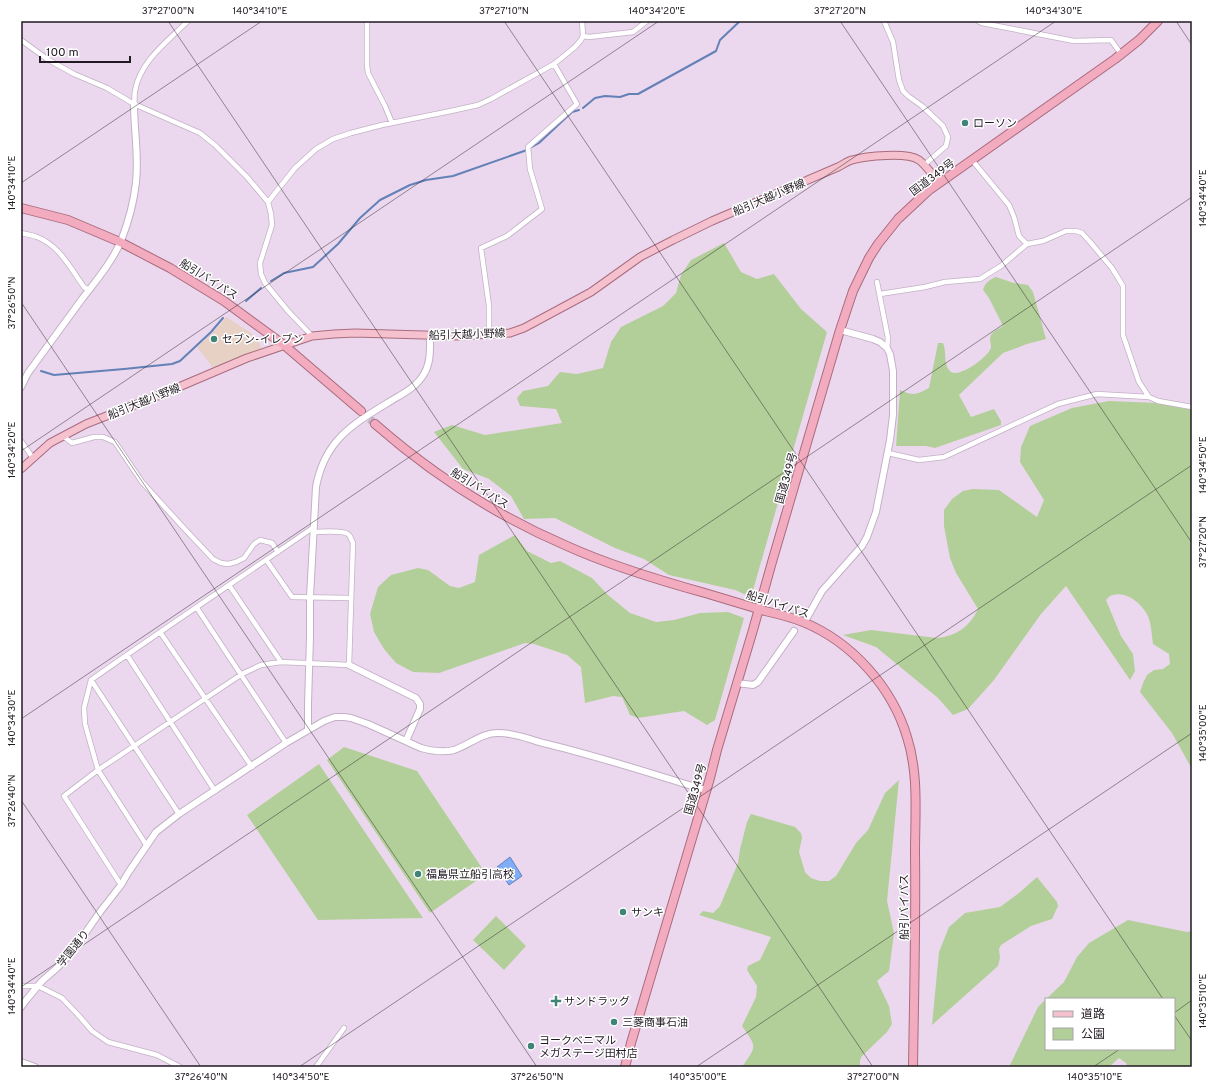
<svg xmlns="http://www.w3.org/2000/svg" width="1213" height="1088" font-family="Overpass,'Noto Sans JP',sans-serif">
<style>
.commercial{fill:#e7d0c4}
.green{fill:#b3cf99}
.water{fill:#80adf7;stroke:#6481b7}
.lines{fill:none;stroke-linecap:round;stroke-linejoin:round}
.stream{stroke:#6481b7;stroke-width:2}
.trunk-tunnel{stroke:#c3b2c5;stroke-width:8;stroke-dasharray:8 4;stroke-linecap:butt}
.minor-casing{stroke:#c3b0c6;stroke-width:6}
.tertiary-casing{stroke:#c3b0c6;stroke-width:8}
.primary-casing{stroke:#a86c7e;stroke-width:9}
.trunk-casing{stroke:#a86c7e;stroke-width:10}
.minor{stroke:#fff;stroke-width:4.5}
.tertiary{stroke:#fff;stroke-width:6}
.primary{stroke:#f6c1cf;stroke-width:7}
.trunk{stroke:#f3acbf;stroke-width:8}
.ticks{fill:none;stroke:#211a22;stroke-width:1;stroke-opacity:0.45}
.poi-dot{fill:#408478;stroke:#fff;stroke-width:1.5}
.labels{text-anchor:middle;stroke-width:3;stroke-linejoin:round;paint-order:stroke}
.poi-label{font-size:11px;fill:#211a22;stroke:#fff;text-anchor:start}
.street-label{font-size:11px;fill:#211a22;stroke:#fff}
.neatline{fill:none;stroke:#211a22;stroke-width:1.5}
.ticks-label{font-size:10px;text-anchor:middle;fill:#211a22}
</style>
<rect width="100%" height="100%" fill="#ebd8ee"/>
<path class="commercial" d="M226 317 251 333 259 342 261 349 214 369 197 347 220 325Z"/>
<path class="green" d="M724 243 741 272 757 279 774 274 801 309 827 332 751 597 735 590 669 575 644 559 615 548 555 518 524 519 511 496 489 479 463 469 434 432 452 425 485 435 562 423 556 409 520 406 517 398 523 391 548 386 560 372 577 374 603 368 611 342 621 327 663 306 676 293 681 275 691 260Z
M996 277 1014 283 1028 285 1033 292 1046 339 1027 344 1003 353 959 395 971 417 994 409 1001 421V425L935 448 926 446H896L900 390C913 396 916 395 929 388L938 343H943C947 352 943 362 949 370 956 381 986 358 990 350 993 345 988 340 991 335 993 331 1000 328 1003 326L989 298 983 290C985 283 990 279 996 277Z
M1109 401 1157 403 1192 409V769L1172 733 1140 692 1143 683 1147 675 1154 670 1163 669 1170 664 1169 654 1153 644C1152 636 1151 623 1148 616 1142 604 1127 591 1113 595 1110 595 1108 598 1106 600L1121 636 1133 654 1135 671 1130 680 1066 586 1041 614 994 680 968 709 953 715 938 698 876 647 843 635 871 630 937 638C956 636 970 627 978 609L956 573 950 558 944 526V510L952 499 963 491 973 489 999 490 1037 517 1044 500 1020 462 1021 447 1030 426 1072 408Z
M515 535 527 551 551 563 560 561 592 578 608 595 630 613 656 622 674 620 700 613 728 612 744 618 715 720 707 725 684 711 638 718 630 715 622 697 613 696 585 703 581 667 567 655 534 644 525 643 439 673 413 672 396 663 384 649 374 632 370 614 378 587 391 575 418 568 428 570 450 586 459 588 475 582 479 555Z
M344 747 417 771 486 874 430 913 327 760Z
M319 764 423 918 318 920 247 815Z
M899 780 887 901 894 933 889 971 877 981 889 1006 892 1024 887 1032 862 1056 860 1060V1067H742C757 1045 757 1048 742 1026L756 997 757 986 747 970 748 966 760 960 771 937 699 915 703 911 713 913 720 906 738 863 740 849 747 822 751 814 795 827 801 833 802 838 799 852 805 872 811 878 820 881H829L836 876 856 843 868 830 885 793Z
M1037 877 1057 902 1058 906 1052 919 1031 926 1001 945 999 949 1000 958 998 966 932 1025 939 952 949 927 965 913 1000 907 1019 893Z
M496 916 526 946 504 970 473 940Z
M1128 920 1187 932 1192 931V1067H1128L1126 1063 1119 1058 1109 1067H1009L1038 1007 1046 999V1049H1174V999H1046L1064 982 1077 957 1089 943Z"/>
<path class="water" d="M510 857 522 876 509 885 497 867Z"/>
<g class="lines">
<path class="stream" d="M583 108 595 98 605 96 620 97 629 94H638L716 51 720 40 740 21
M530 148 539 143 572 112 579 110
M271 281 284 273 313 267 338 244 360 218 380 200 410 185 426 180 453 176 527 150
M246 301 261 288
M41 371 54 375 124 369 172 364 180 361 211 332 223 318"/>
<path class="trunk-tunnel" d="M361 411 375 424"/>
<g class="minor-casing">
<path id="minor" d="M367 21V65L368 73 385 106 392 123
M884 21 893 42 899 80 903 91 908 96 922 106 943 126 948 137 946 146 924 165
M978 21 982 23 1074 41 1111 40 1121 54
M583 36 589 37 633 32 647 21
M21 40 47 59 74 74 107 88 134 104 200 133 215 145 247 177 268 202 271 214 272 225 260 263 261 274 265 283 288 311 312 336
M134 104C135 100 134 95 135 91 140 61 168 41 188 21
M972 160 1009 205 1014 217 1019 236 1027 244
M268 202 295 168 316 149 333 139 351 133 382 125 451 111 478 105 491 99 554 64 575 47 581 40 583 36 582 21
M21 233C26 234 32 235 37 237 59 245 71 269 84 287L89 290
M877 282 888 338 887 348
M880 294 925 287 945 282 980 279 1001 266 1027 244 1043 241 1066 231H1076L1082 233 1091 243 1112 268 1123 286V335L1139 382 1149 397 1158 401 1192 407
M489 334V306L481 248 507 236 542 209 530 169 528 147 577 104 554 64
M63 436 72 443 94 437H103L115 442 142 482 182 526 213 559 221 563 228 564 236 562 244 558 254 544 260 540 272 543 278 552
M21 441 33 458
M888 453 919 460 944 457 1058 404 1097 394 1149 397
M267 561 292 597 350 598
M229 585 281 662
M197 608 286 743
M160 632 252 767
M127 655 215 791
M91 680 179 814
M147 846 98 770 85 724 84 708 91 680C165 628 240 578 314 527
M121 885 64 796 98 770 242 674 261 665 281 662 349 665 353 543C351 540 351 536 348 534 342 530 322 532 314 532
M21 986H38L62 998 80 1017 92 1031 108 1042 157 1055 180 1067
M316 1067 344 1028"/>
</g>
<g class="tertiary-casing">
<path id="tertiary" d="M21 387 28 373C46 348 64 324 82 299 96 281 112 262 121 241 128 223 134 202 136 182 139 156 134 130 134 104
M804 623 822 591 862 546 867 537 876 512 890 440 893 415V371L890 354 887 348 880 342 873 339 840 330
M349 665 416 698 420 704V709L406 741
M737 683 753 685 758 682 794 631
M308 729V704L310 637V597L316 487C325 438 355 423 394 399 406 392 417 386 424 374 431 362 430 349 430 336
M21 1007 27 999 42 981 57 968 72 952 100 912 121 885 128 873 156 832 179 814 286 743 324 721 335 717H344L351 718 368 724 421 748C432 751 443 753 454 750 469 745 483 732 499 733 515 733 528 739 543 743 598 756 652 774 706 790
M21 1062 35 1067"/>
</g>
<g class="primary-casing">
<path id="primary" d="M21 469 50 443 86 424 160 395 247 358 312 336 334 334 355 333 458 336 510 333 524 328 591 292 640 257 673 240 712 221 838 167C843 165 847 161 852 160 866 156 907 152 919 160 927 166 933 176 939 183"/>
</g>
<g class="trunk-casing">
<path id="trunk" d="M21 208 68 220 120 242 170 268 224 301 284 345 361 411
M375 424C432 474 497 516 567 546 611 566 658 580 705 593 725 599 745 605 765 611 778 614 791 617 803 622 852 642 892 687 907 737 919 774 915 815 915 853 916 924 914 996 913 1067
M625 1067 631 1043 710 778 717 750 753 630 772 562 840 330 853 291 869 258 878 244 898 219 928 191 1115 59 1139 40 1158 21"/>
</g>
<use href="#minor" class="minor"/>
<use href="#tertiary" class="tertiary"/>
<use href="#primary" class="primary"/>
<use href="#trunk" class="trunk"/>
</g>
<path class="ticks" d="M168 21 873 1067M504 21 1163 999M840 21 1192 543M1176 21 1192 45M21 183 262 21M21 302 537 1067M21 451 659 21M21 719 1056 21M21 800 201 1067M21 987 1192 197M1174 1013 1192 1000M1174 1015 1192 1041M299 1067 1192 465M696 1067 1192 733M1093 1067 1120 1049"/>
<g class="poi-dot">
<circle cx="965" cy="123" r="4"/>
<circle cx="214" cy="339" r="4"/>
<circle cx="418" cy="874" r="4"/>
<circle cx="623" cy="912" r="4"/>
<path d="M554 995h4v4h4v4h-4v4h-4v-4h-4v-4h4z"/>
<circle cx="614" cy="1022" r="4"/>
<circle cx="531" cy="1046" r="4"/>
</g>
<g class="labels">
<g class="poi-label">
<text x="973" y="127">ローソン</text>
<text x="222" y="343">セブン-イレブン</text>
<text x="426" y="878">福島県立船引高校</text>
<text x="631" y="916">サンキ</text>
<text x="564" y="1005">サンドラッグ</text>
<text x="622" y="1026">三菱商事石油</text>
<text x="539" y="1044">ヨークベニマル<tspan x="539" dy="13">メガステージ田村店</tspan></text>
</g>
<g class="street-label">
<text transform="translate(932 177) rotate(-37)" y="4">国道349号</text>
<text transform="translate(769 197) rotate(-23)" y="4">船引大越小野線</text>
<text transform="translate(209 279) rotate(32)" y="4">船引バイパス</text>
<text transform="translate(467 334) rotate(-2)" y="4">船引大越小野線</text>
<text transform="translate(144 401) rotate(-22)" y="4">船引大越小野線</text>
<text transform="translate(786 478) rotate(-74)" y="4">国道349号</text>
<text transform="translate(480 488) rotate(32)" y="4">船引バイパス</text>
<text transform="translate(778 604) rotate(18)" y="4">船引バイパス</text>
<text transform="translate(695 789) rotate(-74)" y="4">国道349号</text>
<text transform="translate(904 907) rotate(-90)" y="4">船引バイパス</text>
<text transform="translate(73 948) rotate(-51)" y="4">学園通り</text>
</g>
</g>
<rect width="1213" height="1088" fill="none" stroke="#ffffff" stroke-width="44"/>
<rect x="1045" y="998" width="130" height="52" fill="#ffffff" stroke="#a6a3a7"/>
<rect x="1053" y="1011" width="20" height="6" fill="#f6c1cf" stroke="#a6a3a7"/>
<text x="1081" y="1018" font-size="12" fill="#211a22">道路</text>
<rect x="1053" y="1028" width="20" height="12" fill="#b3cf99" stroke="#a6a3a7"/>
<text x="1081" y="1038" font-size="12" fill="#211a22">公園</text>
<path d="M40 56v6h90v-6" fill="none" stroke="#211a22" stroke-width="2"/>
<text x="46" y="56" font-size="12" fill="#211a22" stroke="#ffffff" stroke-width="3" paint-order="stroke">100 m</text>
<rect x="22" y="22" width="1169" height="1044" class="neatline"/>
<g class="ticks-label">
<text x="168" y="14">37°27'00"N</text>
<text x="260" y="14">140°34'10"E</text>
<text x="504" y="14">37°27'10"N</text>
<text x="657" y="14">140°34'20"E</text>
<text x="840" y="14">37°27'20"N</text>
<text x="1054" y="14">140°34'30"E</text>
<text transform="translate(11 183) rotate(-90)" y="4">140°34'10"E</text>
<text transform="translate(1202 198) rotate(-90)" y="4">140°34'40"E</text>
<text transform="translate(11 303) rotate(-90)" y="4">37°26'50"N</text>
<text transform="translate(11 450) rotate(-90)" y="4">140°34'20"E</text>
<text transform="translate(1202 465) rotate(-90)" y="4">140°34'50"E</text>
<text transform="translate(1202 542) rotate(-90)" y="4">37°27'20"N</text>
<text transform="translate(11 718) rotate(-90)" y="4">140°34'30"E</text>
<text transform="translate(1202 733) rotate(-90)" y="4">140°35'00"E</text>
<text transform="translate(11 801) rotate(-90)" y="4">37°26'40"N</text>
<text transform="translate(11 986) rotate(-90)" y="4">140°34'40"E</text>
<text transform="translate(1202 1001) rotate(-90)" y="4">140°35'10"E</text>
<text x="201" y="1080">37°26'40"N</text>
<text x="301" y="1080">140°34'50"E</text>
<text x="537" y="1080">37°26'50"N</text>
<text x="698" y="1080">140°35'00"E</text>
<text x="873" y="1080">37°27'00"N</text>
<text x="1095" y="1080">140°35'10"E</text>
</g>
</svg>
